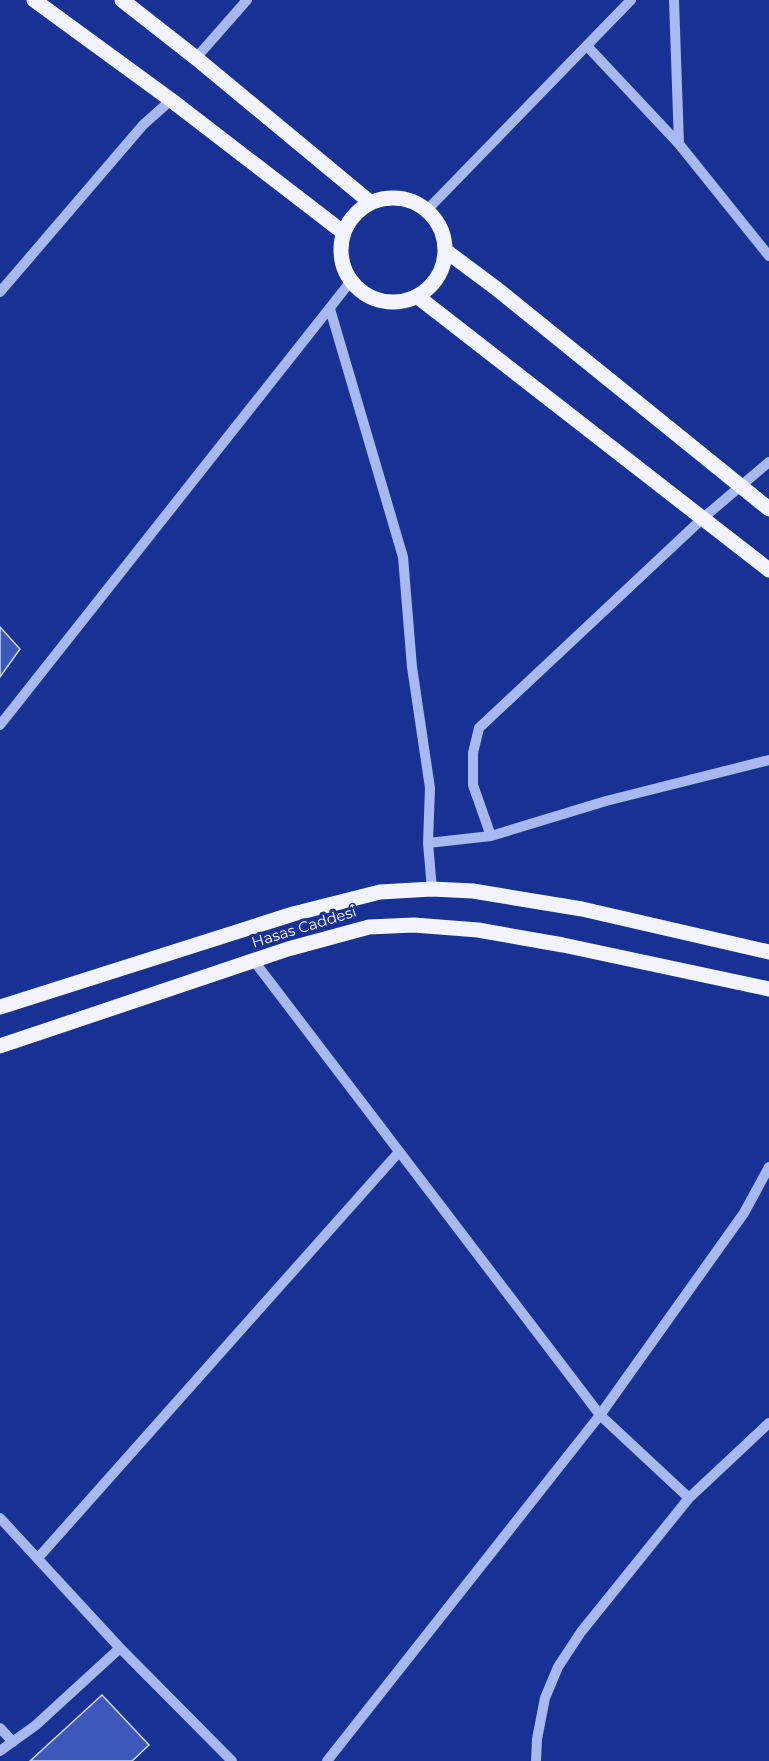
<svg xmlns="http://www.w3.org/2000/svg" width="769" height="1761" font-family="Montserrat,sans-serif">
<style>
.building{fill:#3c58bb;stroke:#cfd9fc;stroke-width:1.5}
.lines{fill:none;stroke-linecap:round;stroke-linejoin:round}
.minor{stroke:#a8b8f1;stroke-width:10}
.major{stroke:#f2f4ff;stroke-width:15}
.labels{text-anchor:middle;stroke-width:6;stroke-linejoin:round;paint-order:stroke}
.street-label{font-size:15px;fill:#fff;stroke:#173294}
</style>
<rect width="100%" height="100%" fill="#173294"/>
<path class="building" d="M0 627 20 649 0 677Z
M102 1695 149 1745 132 1761H30Z"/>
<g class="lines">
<path class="minor" d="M674 0 679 144
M587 46 679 144 769 256
M196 58 247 0
M427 210 631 0
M0 292 143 125 171 100
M330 309 403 557 412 667 430 788 428 843 432 889
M0 725 351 281
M491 836 473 785V753L479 728 703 518 769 462
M428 843 491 836 606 801 769 760
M254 961 600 1415 689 1498
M0 1518 120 1648 232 1761
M38 1558 399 1152
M0 1728 13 1742
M0 1751 36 1725 120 1648
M327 1761 600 1415 744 1213 769 1167
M536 1761 537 1739 545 1698 558 1667 581 1632 689 1498 769 1423"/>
<path class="major" d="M34 0 171 100 344 233
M122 0 196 58 371 203
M341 250a52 52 0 1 1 104 0a52 52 0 1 1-104 0Z
M446 251 497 289 769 509
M418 297 769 570
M0 1007 293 914 380 892 432 889 473 891 582 909 769 952
M0 1046 288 949 369 927 414 925 478 930 563 945 769 989"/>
</g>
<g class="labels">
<g class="street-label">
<text transform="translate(304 927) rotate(-17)" y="5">Hasas Caddesi</text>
</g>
</g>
</svg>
